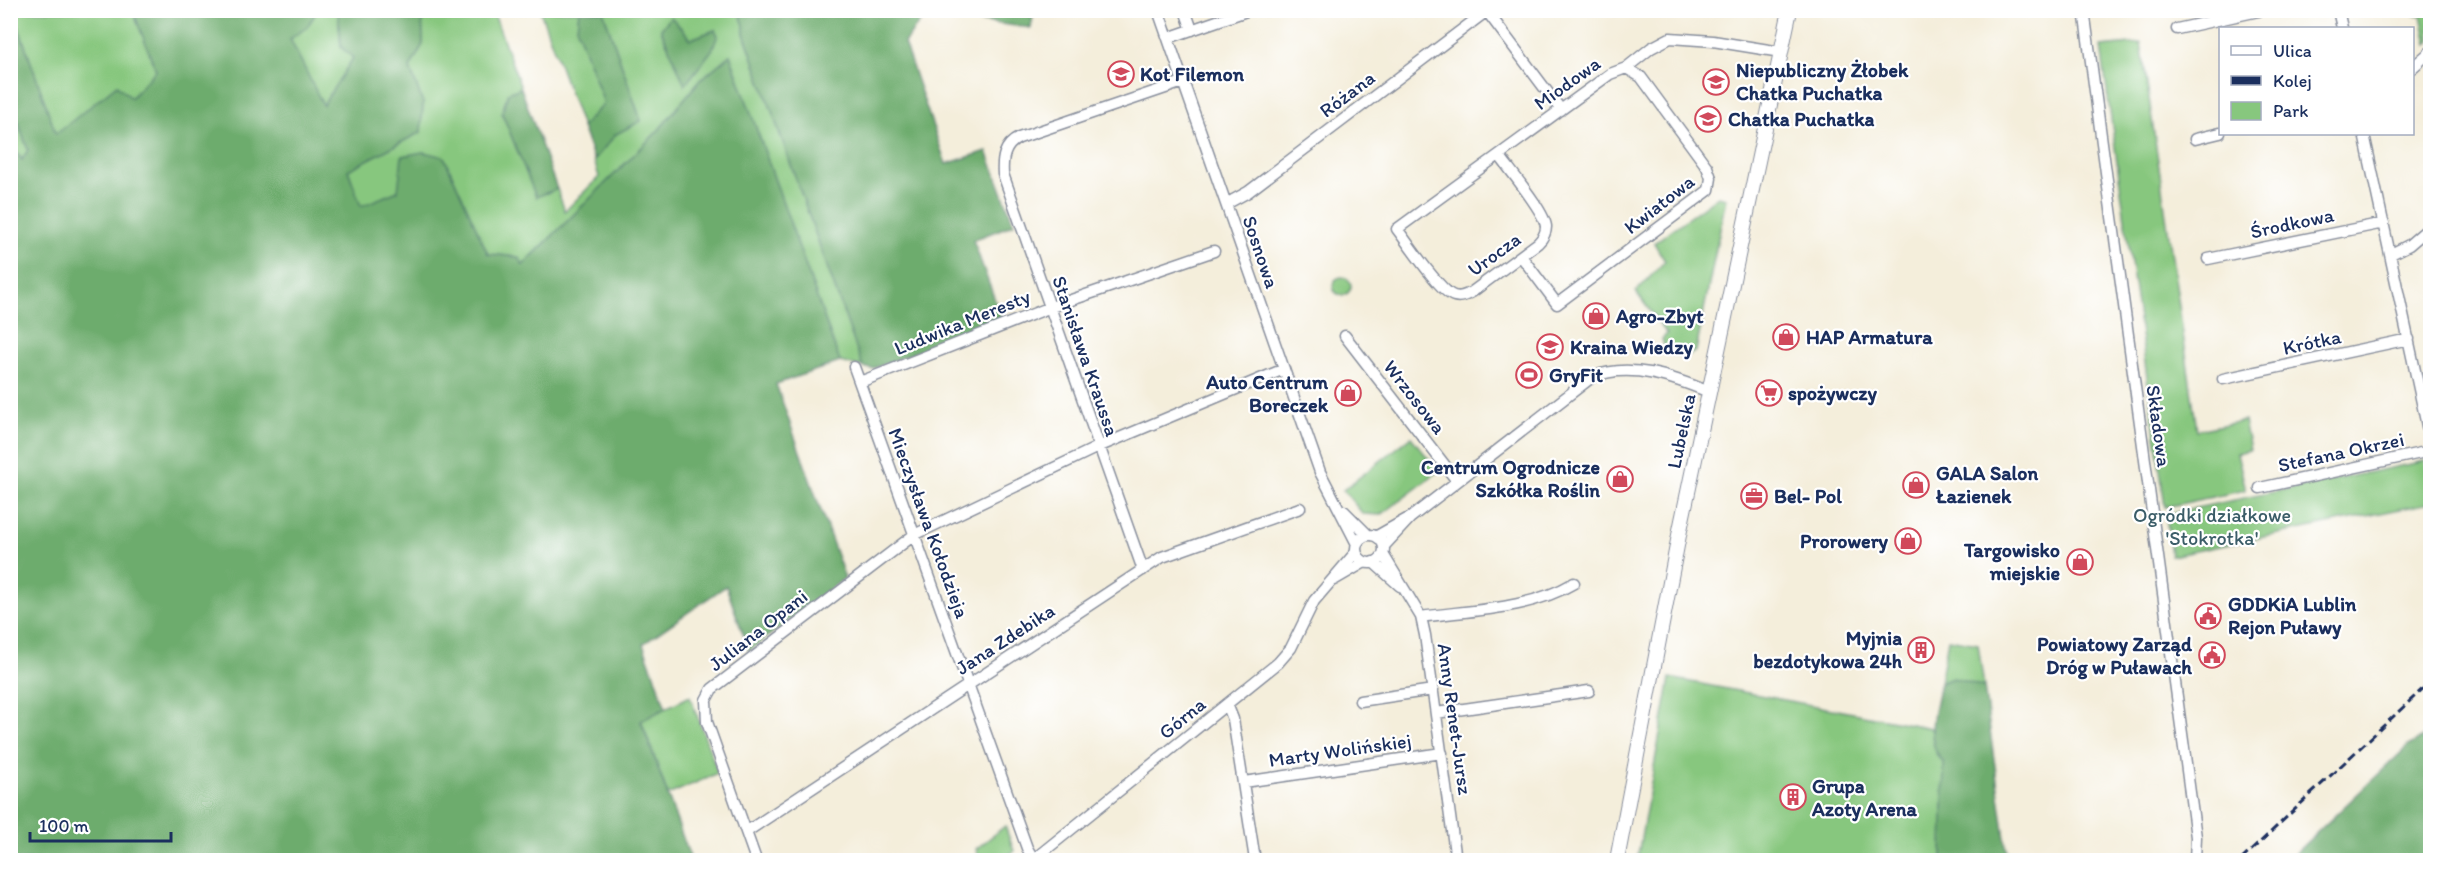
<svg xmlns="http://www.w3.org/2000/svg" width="2441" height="871" font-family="Itim,sans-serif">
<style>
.green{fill:#87c77e;stroke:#517b6e;stroke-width:1.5;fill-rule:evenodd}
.forest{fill:#6dac6d;stroke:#446e66;stroke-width:1.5}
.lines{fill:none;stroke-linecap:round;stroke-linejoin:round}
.minor-casing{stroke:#888e9c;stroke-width:13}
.major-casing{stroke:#888e9c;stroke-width:16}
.minor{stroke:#fff;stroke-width:10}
.major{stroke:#fff;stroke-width:14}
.rail{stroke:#1b2f5e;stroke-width:3;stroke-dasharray:9 4.5;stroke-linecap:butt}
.labels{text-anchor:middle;stroke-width:4.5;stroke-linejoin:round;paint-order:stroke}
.poi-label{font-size:20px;font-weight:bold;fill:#1b2f5e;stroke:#fff;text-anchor:start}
.street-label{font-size:20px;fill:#1b2f5e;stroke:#fff}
.park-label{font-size:20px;fill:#3b5d68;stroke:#fff}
</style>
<rect width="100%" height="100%" fill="#fff"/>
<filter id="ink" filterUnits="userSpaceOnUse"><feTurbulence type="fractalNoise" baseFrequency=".0167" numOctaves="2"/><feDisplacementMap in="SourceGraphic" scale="12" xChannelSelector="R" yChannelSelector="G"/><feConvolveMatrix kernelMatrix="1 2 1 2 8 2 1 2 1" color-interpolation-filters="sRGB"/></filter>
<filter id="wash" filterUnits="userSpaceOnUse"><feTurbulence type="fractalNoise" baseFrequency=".008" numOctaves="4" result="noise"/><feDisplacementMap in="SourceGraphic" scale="24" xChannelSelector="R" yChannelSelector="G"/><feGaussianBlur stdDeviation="1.35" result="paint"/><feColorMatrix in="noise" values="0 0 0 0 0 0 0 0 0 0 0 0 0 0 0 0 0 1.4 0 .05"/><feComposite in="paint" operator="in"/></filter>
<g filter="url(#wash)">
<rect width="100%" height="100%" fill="#f4eedb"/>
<path class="green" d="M13 11H133L156 70 131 98 117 85 56 135Z
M317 11H338L341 47 354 58 323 106 290 39 307 27Z
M422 11H493L521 88 508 93 502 113 536 196 557 189 565 211 599 177 594 160 616 134 641 121 603 11H739L744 25V33L863 367 840 362 730 55 700 80 658 131 523 265 518 257 488 254 444 157 398 191 361 207 348 170 421 132 423 103 410 68 423 44ZM671 17 691 39 715 30 685 84 661 30Z
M540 11H579L577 29 604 103 582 127Z
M2413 11H2430V41L2427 44 2421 15H2414Z
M2141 43 2197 430 2244 421 2250 450 2237 453 2246 490 2165 507 2101 47Z
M10 101 28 150 22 160 15 150 11 153Z
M1718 196 1726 198 1696 351 1685 357 1666 353 1662 339 1667 334 1636 292 1665 261 1654 243Z
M1333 286a9 9 0 1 1 18 0a9 9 0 1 1-18 0Z
M1411 437 1439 471 1381 515 1363 514 1343 490Z
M2425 461 2430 487V503L2171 556 2166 514Z
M1948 639 1978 644 1984 687 1953 678 1940 683Z
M1670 678 1931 728 1937 756 1944 763 1942 860H1637Z
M690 696 718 773 668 795 641 720Z
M1005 826 1014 851 1003 860H980L976 849Z"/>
<path class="forest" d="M11 10 13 11 56 134 117 85 131 98 156 70 133 11H317L307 27 290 39 323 105 353 58 341 47 338 11H422L423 44 410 68 423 103 421 132 348 170 361 206 398 191 402 156 423 152 444 157 488 254 518 257 523 265 658 131 700 80 730 55 840 362 776 384 845 578 749 651 726 586 643 644 666 708 641 721 691 860H11L10 153 15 150 22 160 28 150 11 101Z
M579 11H603L641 121 616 134 594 160 582 127 604 103 577 29Z
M739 11H928L904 43 946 164 987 151 1014 224 973 240 1002 319 872 369 863 367 744 33V25Z
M929 11H1034L1031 28 946 17Z
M671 17 691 39 715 30 718 35 712 50 685 85 661 29Z
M521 88 557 189 536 197 502 113 508 93Z
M1953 678 1984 687 2008 860H1942L1944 763C1923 742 1935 708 1940 683Z
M2430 732V860H2288L2406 748Z"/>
</g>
<g filter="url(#ink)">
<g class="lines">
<g class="minor-casing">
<path id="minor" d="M1158 10 1320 472 1357 544
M1185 10 1192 30
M1486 10 1561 110
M2084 10 2196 837 2195 860
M2338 10 2342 28
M2177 29 2263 10
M1168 38 1249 10
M2412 68 2430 52
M2364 134 2430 440
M2195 139 2220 133
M1499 155C1508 168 1546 213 1546 227 1546 233 1542 239 1538 243L1472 292C1466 295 1461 298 1454 296 1440 292 1408 243 1397 229L1610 74 1626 68 1651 48 1670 38 1713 41 1781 52
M1226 204 1248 192 1488 10
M2391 254 2409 245 2430 227
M1521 256 1557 304 1709 190 1711 178 1707 167 1641 77 1626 68
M2208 259 2384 223
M1345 336 1457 481
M854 367 1027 848 1034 860
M2223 379 2409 339
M860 382 1051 307 1214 251
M2260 488 2430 451
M1344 511 1368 535
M1356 549a14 14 0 1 1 28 0a14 14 0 1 1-28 0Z
M1377 536 1407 519
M1384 546 1410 518 1592 377C1630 362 1673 377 1709 392
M1383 554 1421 617 1425 635 1456 860
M1373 562 1400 586
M1143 570 1003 174C1002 159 1004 145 1019 138L1183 82
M1334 580 1365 562
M1421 617C1471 610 1529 610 1574 583
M1360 701 1433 690
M1227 704 1233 719 1255 860
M1436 713 1589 691
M1244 782 1442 753
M746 832 1162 557 1300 508
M756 860 707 722 706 700 712 689 914 535 1098 447 1284 369
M1033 860 1278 663 1291 648 1314 601 1356 552"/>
</g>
<g class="major-casing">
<path id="major" d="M1617 860 1680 530 1790 10"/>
</g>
<use href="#minor" class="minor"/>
<use href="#major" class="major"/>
<path class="rail" d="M2241 860 2430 682"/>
</g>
</g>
<defs>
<g id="school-ring" transform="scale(1.35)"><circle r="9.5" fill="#fff" stroke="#d1495b" stroke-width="1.5"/><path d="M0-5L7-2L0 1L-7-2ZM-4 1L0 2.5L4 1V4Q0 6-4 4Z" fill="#d1495b"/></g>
<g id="shop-ring" transform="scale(1.35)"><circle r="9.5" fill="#fff" stroke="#d1495b" stroke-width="1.5"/><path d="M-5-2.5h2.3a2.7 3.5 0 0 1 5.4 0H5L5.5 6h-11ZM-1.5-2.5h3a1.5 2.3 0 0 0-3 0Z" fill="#d1495b"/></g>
<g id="stadium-ring" transform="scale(1.35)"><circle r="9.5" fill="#fff" stroke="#d1495b" stroke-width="1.5"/><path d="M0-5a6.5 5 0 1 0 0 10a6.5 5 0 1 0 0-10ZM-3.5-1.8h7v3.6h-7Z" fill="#d1495b"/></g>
<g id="supermarket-ring" transform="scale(1.35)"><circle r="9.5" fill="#fff" stroke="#d1495b" stroke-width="1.5"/><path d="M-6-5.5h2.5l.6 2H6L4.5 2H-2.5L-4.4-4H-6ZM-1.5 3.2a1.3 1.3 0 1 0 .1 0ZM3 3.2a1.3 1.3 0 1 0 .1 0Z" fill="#d1495b"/></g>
<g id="office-ring" transform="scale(1.35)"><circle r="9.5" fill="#fff" stroke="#d1495b" stroke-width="1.5"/><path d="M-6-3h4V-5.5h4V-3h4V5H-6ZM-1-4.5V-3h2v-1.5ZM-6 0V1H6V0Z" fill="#d1495b"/></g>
<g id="civic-ring" transform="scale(1.35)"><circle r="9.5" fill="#fff" stroke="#d1495b" stroke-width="1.5"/><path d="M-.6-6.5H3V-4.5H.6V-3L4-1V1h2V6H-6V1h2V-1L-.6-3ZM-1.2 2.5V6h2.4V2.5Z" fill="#d1495b"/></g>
<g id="building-ring" transform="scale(1.35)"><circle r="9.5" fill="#fff" stroke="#d1495b" stroke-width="1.5"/><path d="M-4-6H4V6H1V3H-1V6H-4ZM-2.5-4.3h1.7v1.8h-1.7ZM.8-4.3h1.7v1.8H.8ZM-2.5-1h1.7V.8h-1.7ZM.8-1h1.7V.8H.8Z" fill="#d1495b"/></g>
</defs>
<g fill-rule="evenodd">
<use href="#school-ring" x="1121" y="74"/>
<use href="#school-ring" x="1716" y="82"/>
<use href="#school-ring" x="1708" y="119"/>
<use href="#shop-ring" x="1596" y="316"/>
<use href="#shop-ring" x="1786" y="337"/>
<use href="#school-ring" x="1550" y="347"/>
<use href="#stadium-ring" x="1529" y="375"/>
<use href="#shop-ring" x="1348" y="393"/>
<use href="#supermarket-ring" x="1769" y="393"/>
<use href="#shop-ring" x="1620" y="479"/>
<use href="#shop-ring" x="1916" y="485"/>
<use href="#office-ring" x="1754" y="496"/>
<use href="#shop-ring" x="1908" y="541"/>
<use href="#shop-ring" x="2080" y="562"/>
<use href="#civic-ring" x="2208" y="616"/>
<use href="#building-ring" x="1921" y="650"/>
<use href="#civic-ring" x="2212" y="655"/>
<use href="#building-ring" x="1793" y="797"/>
</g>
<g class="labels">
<g class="poi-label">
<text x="1736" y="77">Niepubliczny Żłobek<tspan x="1736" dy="23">Chatka Puchatka</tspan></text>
<text x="1140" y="81">Kot Filemon</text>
<text x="1728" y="126">Chatka Puchatka</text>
<text x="1616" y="323">Agro-Zbyt</text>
<text x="1806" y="344">HAP Armatura</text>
<text x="1570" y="354">Kraina Wiedzy</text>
<text x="1549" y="382">GryFit</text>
<text x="1328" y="389" text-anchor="end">Auto Centrum<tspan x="1328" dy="23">Boreczek</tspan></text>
<text x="1788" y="400">spożywczy</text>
<text x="1600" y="474" text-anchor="end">Centrum Ogrodnicze<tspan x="1600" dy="23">Szkółka Roślin</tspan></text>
<text x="1936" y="480">GALA Salon<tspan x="1936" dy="23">Łazienek</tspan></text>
<text x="1774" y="503">Bel- Pol</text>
<text x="1888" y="548" text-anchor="end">Prorowery</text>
<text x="2060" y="557" text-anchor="end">Targowisko<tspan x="2060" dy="23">miejskie</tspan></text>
<text x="2228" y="611">GDDKiA Lublin<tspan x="2228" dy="23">Rejon Puławy</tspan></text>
<text x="1902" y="645" text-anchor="end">Myjnia<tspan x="1902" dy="23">bezdotykowa 24h</tspan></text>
<text x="2192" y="651" text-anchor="end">Powiatowy Zarząd<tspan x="2192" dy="23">Dróg w Puławach</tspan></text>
<text x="1812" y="793">Grupa<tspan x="1812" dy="23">Azoty Arena</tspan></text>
</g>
<g class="street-label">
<text transform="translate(1567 83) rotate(-36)" y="7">Miodowa</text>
<text transform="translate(1347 94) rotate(-37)" y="7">Różana</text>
<text transform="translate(1659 204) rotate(-38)" y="7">Kwiatowa</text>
<text transform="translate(2292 223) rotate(-12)" y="7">Środkowa</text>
<text transform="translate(1261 252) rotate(71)" y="7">Sosnowa</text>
<text transform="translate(1494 254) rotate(-36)" y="7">Urocza</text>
<text transform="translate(962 322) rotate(-22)" y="7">Ludwika Meresty</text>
<text transform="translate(2312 342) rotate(-12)" y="7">Krótka</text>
<text transform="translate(1086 356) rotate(71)" y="7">Stanisława Kraussa</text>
<text transform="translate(1415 397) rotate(52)" y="7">Wrzosowa</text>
<text transform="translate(2159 426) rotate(82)" y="7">Składowa</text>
<text transform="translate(1681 431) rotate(-78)" y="7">Lubelska</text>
<text transform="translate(2341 452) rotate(-12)" y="7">Stefana Okrzei</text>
<text transform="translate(929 523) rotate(70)" y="7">Mieczysława Kołodzieja</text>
<text transform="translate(758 630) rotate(-38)" y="7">Juliana Opani</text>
<text transform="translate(1005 639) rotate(-33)" y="7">Jana Zdebika</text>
<text transform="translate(1182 718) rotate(-39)" y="7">Górna</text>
<text transform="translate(1455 719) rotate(82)" y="7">Anny Renet-Jursz</text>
<text transform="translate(1340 750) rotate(-8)" y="7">Marty Wolińskiej</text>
</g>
<g class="park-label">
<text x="2212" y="522">Ogródki działkowe<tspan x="2212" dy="23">'Stokrotka'</tspan></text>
</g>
</g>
<rect width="2441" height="871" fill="none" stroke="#fff" stroke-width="36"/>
<rect x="2219" y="27" width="195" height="108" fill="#ffffff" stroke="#a4acbf" stroke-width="1.5"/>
<rect x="2231" y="46" width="30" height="9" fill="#ffffff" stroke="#a4acbf" stroke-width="1.5"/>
<text x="2273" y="57" font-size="18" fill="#1b2f5e">Ulica</text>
<rect x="2231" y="76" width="30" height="9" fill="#1b2f5e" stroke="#a4acbf" stroke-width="1.5"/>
<text x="2273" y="87" font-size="18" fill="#1b2f5e">Kolej</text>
<rect x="2231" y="102" width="30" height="18" fill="#87c77e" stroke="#a4acbf" stroke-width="1.5"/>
<text x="2273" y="117" font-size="18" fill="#1b2f5e">Park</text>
<path d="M30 832v9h141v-9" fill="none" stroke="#1b2f5e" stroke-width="3"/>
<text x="39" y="832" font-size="18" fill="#1b2f5e" stroke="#ffffff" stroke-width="4.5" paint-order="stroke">100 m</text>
</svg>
